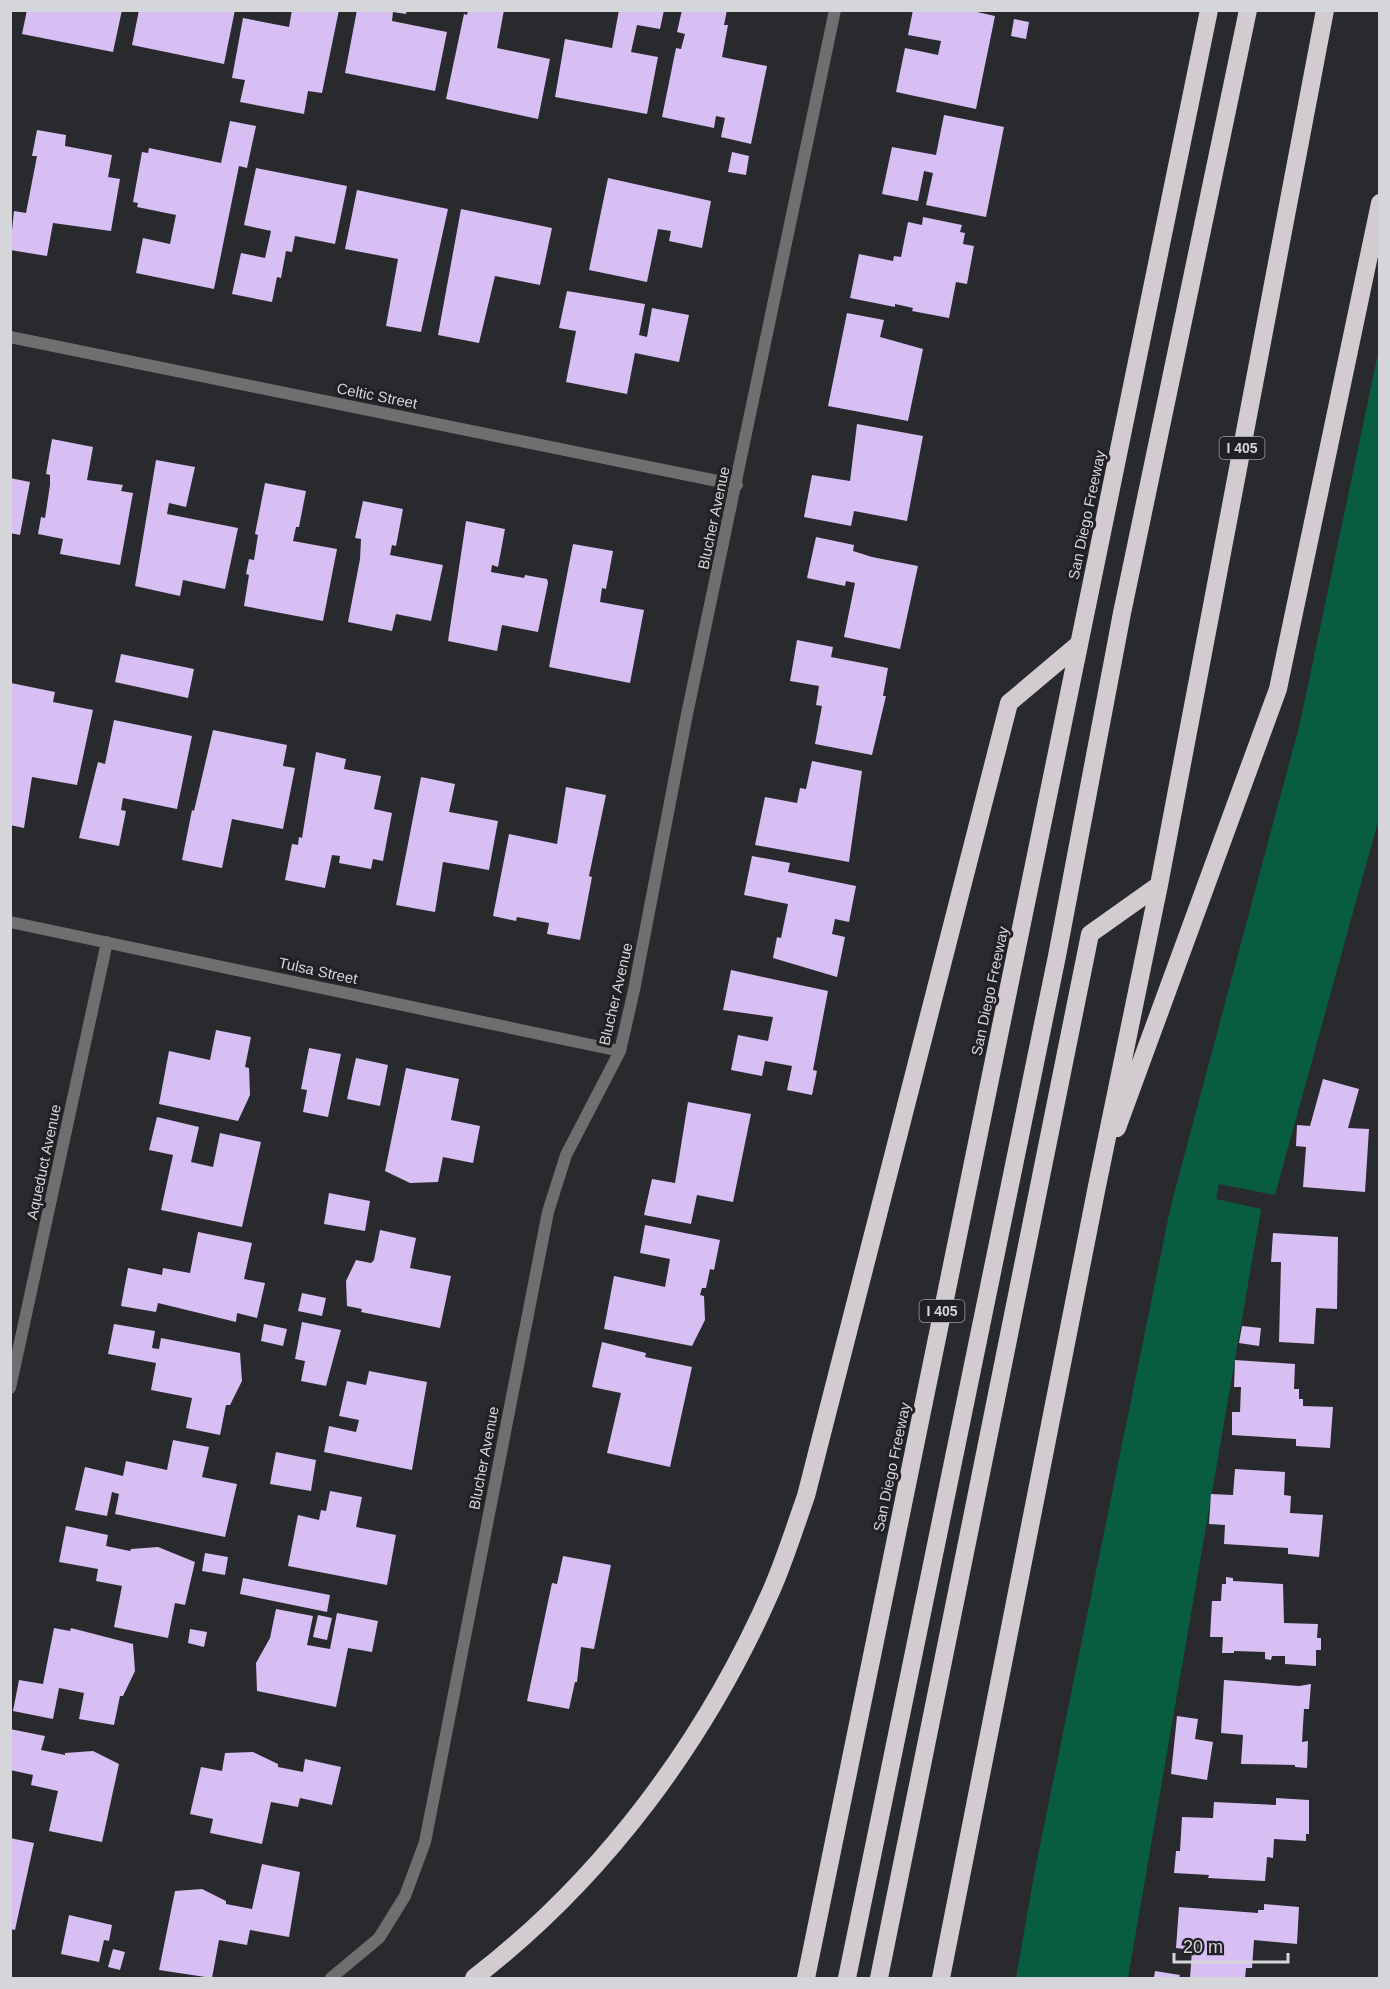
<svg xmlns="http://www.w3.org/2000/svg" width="1390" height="1989" font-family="Arial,sans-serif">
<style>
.green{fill:#085d41}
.building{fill:#d7bef3}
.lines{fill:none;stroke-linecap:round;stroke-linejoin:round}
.minor{stroke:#706e6f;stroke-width:12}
.motorway{stroke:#d2ccd0;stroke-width:18}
.labels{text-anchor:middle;stroke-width:6;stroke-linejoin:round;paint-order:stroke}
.shield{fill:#202025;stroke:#9f9fa3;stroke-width:1.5}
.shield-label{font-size:14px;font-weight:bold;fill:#d5d6d9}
.street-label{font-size:15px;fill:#d5d6d9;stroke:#202025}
</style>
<rect width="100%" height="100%" fill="#292a2e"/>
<path class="green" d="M1379 349V818L1275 1195 1219 1184 1216 1199 1261 1209 1128 1978H1016L1035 1870 1171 1205 1300 723Z"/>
<path class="building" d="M27 10H122L113 52 22 34Z
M139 10H235L224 64 132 45Z
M292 10H339L322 93 308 91 304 114 240 102 245 80 232 78 243 18 289 27Z
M357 10H407L406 14 393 12 392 21 447 32 435 91 345 73Z
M468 10H504L497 48 550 59 538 119 446 99 464 14 467 15Z
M619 10H664L660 29 637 25 631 52 658 57 647 114 555 97 565 39 612 48Z
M682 10H727L724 25H728L722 57 767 66 751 144 721 137 725 118 716 116 714 128 662 117 676 48 681 49 685 34 677 32Z
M913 10H968L995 16 976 109 896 92 905 48 938 55 941 41 908 35Z
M1014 19 1029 22 1026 39 1011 36Z
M944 115 1004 127 986 217 926 205 933 173 924 171 918 201 882 194 892 147 936 155Z
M230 121 256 126 247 168 239 166 214 289 136 273 143 238 170 244 176 215 137 207 138 203 133 202 142 152 148 153 149 148 221 163Z
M37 130 66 135 65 146 112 155 108 177 120 179 111 231 53 223 47 256 10 250 14 211 26 213 37 156H32Z
M732 152 749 156 746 175 728 172Z
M256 168 347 186 335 244 295 236 292 252 286 251 281 278 277 277 272 302 232 294 241 253 265 258 271 231 244 225Z
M608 178 711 201 702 248 669 241 671 231 658 229 647 282 589 270Z
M357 190 448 209 421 332 386 326 398 259 345 249Z
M461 209 552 228 540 285 495 276 479 343 438 335Z
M923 217 962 225 960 232 965 233 963 244 974 246 967 284 956 282 949 318 912 311 913 308 895 304V307L850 298 859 254 893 261 894 256 901 257 908 222 922 225Z
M567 291 645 304 639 335 647 337 652 308 689 315 679 362 635 353 627 394 566 382 576 331 559 328Z
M847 313 884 320 880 337 923 349 908 421 828 406Z
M857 424 923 436 907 521 854 511 851 526 804 517 812 475 850 481Z
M52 439 93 447 87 480 123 485 121 491 133 493 120 565 60 554 63 539 38 534 41 517 45 518 50 485V475L46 474Z
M156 460 195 467 186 507 169 503 167 514 238 528 225 589 183 580 180 596 135 586Z
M10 478 30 482 20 535 10 533Z
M265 483 306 491 299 527H296L293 541 337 549 323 621 244 606 249 575 246 574 249 559 254 560 258 535 255 534Z
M363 501 403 509 396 546 392 545 390 555 443 565 431 621 396 614 392 631 348 622 360 559 361 539 355 538Z
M466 521 505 529 498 567 492 565 491 572 524 578 525 575 547 579 548 583 538 632 502 625 497 651 448 641Z
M816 537 854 545 853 551 872 557 918 566 900 649 844 637 855 583 846 581 845 586 807 578Z
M573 544 613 551 606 589 602 588 600 602 644 610 630 683 549 667Z
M797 640 833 647 831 657 888 668 883 696H886L872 755 815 744 822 706 816 705 819 686 790 681Z
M121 654 194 669 188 698 115 682Z
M11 683 55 692 53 702 93 710 77 785 32 777 24 828 10 825Z
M114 720 192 736 177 809 123 798 121 810 126 811 119 846 79 838 98 762 105 764Z
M213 730 287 745 283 766 295 768 283 829 232 819 222 868 182 860 192 810 194 811Z
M316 752 346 759 344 769 381 776 374 809 392 813 383 861 373 859 371 869 339 863 340 856 332 855 325 888 285 880 292 844 298 845 299 837 302 838Z
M812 761 862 771 849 862 755 845 765 797 797 803 800 788 806 789Z
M421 777 455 784 449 812 498 821 489 870 443 862 435 912 396 905Z
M566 787 606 795 589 876 592 877 580 940 547 934 549 923 517 917 516 921 493 916 509 834 557 844Z
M752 856 790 863 788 872 856 886 849 922 835 919 832 934 845 937 837 977 773 958 777 937 781 938 788 904 744 895Z
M731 970 828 991 813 1070 817 1071 812 1095 787 1090 792 1066 765 1061 762 1076 731 1070 738 1035 768 1041 773 1017 723 1010Z
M216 1030 251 1037 245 1067 249 1068 250 1095 238 1121 159 1104 169 1051 210 1060Z
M309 1048 341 1054 328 1117 303 1112 307 1090 301 1089Z
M356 1058 388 1065 380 1106 347 1099Z
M406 1068 459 1079 451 1120 480 1126 473 1163 443 1157 438 1182 410 1183 385 1171Z
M1323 1079 1359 1089 1348 1128 1369 1129 1365 1192 1303 1187 1306 1147 1296 1146 1297 1125 1310 1126Z
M688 1102 751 1114 733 1202 697 1195 691 1224 644 1215 652 1179 675 1183Z
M157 1117 199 1127 191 1162 213 1167 220 1133 261 1142 242 1227 161 1210 173 1155 149 1150Z
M329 1193 370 1201 365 1231 324 1224Z
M645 1225 720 1240 714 1270 710 1269 706 1288H702L700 1295 704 1296 705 1320 692 1346 604 1329 614 1276 665 1287 670 1259 640 1253Z
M380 1230 416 1238 410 1268 451 1276 440 1328 361 1312 362 1309 347 1306 346 1281 356 1260 371 1263 374 1260Z
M198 1232 252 1243 244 1279 265 1283 257 1318 237 1313 236 1322 158 1303 156 1312 121 1306 128 1268 162 1275 163 1268 190 1273Z
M1273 1233 1338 1237 1337 1309 1316 1308 1314 1344 1279 1342 1281 1262H1271Z
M302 1293 326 1298 322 1316 298 1311Z
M302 1322 341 1330 326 1386 301 1381 305 1361 295 1359Z
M114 1324 155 1331 152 1348 159 1349 161 1338 240 1353 242 1381 230 1405H226L220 1435 186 1428 192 1398 151 1390 156 1363 108 1354Z
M264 1324 287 1329 283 1346 261 1341Z
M1242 1326 1261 1328 1259 1346 1239 1343Z
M602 1342 646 1353 645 1357 692 1367 670 1467 607 1453 621 1393 592 1387Z
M1235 1360 1295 1364 1294 1389H1299V1399H1303V1406L1333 1407 1330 1448 1296 1446V1439L1232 1435V1412H1240L1241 1387H1234Z
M369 1371 427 1382 412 1470 324 1452 329 1426 356 1432 359 1420 339 1416 347 1381 366 1385Z
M173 1440 209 1447 202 1477 237 1484 225 1537 115 1514 119 1494 112 1492 107 1516 75 1510 85 1467 123 1476 126 1461 167 1470Z
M276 1452 316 1460 311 1491 270 1484Z
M1235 1469 1285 1472 1284 1495 1291 1496 1290 1513 1323 1515 1319 1557 1288 1554V1548L1224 1544 1225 1525 1209 1524 1211 1494 1233 1495Z
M330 1491 362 1497 356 1527 396 1535 387 1585 288 1566 298 1515 319 1520 321 1510 326 1511Z
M66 1526 108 1535 106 1546 130 1551 131 1549 158 1547 195 1562 185 1605 175 1603 168 1638 114 1627 122 1586 96 1581 98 1569 59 1562Z
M205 1553 228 1557 225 1575 202 1571Z
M563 1556 611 1565 594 1649 581 1647 577 1682H575L569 1709 527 1701 552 1583 557 1584Z
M1226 1577 1233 1578V1581L1283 1584 1284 1623 1318 1624 1317 1638H1321V1650H1316V1666L1285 1664V1656H1272L1271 1660 1265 1659V1652L1234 1651V1653H1222L1223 1637H1210L1212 1601H1221L1222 1584H1226Z
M243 1578 330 1595 327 1612 240 1594Z
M276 1609 313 1616 307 1645 330 1649 337 1613 378 1621 372 1652 348 1648 336 1707 257 1691 256 1663 270 1638Z
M318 1615 332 1618 327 1640 313 1637Z
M54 1628 70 1631 71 1628 133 1644 135 1671 123 1696H120L114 1725 79 1719 84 1693 59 1688 53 1719 13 1711 19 1680 43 1684Z
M190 1629 207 1632 204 1647 188 1643Z
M1224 1680 1299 1686 1311 1684 1309 1709H1304L1302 1742 1308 1741 1307 1768 1295 1767V1765L1241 1764 1243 1735 1221 1733Z
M1177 1716 1198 1719 1195 1739 1213 1742 1207 1780 1171 1774Z
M10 1729 45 1736 41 1750 65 1755V1753L93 1751 119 1764 102 1842 49 1831 58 1791 31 1785 33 1775 10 1770Z
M253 1752 278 1764V1767L303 1772 305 1759 341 1767 332 1805 300 1798 298 1807 271 1802 262 1844 210 1833 213 1819 190 1814 201 1767 222 1771 225 1753Z
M1276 1798 1309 1800V1834H1306V1841L1274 1839 1273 1858 1267 1857 1265 1881 1208 1878 1209 1875 1174 1873 1176 1851H1180L1182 1817 1213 1818 1214 1802 1276 1805Z
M10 1838 34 1843 15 1930 10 1929Z
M262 1864 300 1872 289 1937 250 1930 247 1945 219 1940 212 1978 159 1970 175 1891 202 1889 226 1901V1904L252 1909Z
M1264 1904 1299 1907 1297 1944 1254 1940 1252 1968H1246L1245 1978H1190L1192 1950 1176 1948 1179 1907 1258 1913V1910H1264Z
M69 1915 112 1925 109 1941 104 1940 99 1962 61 1954Z
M113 1949 125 1952 120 1970 108 1967Z
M1155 1971 1180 1975 1179 1978H1154Z"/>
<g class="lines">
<path class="minor" d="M10 337 737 485
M10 922 620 1051
M10 1388 107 942
M331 1978 379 1938 405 1896 425 1842 548 1212 566 1155 620 1051 634 990 686 719 835 10"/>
<path class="motorway" d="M1117 1128 1278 689 1380 203
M474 1978C604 1878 706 1740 772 1589 785 1559 795 1527 806 1496L1009 703 1079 644
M806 1978 1209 10
M847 1978 1057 956 1122 613 1248 10
M879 1978 1090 934 1159 885
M941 1978 1097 1186 1159 885 1325 10"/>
</g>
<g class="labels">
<g class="shield">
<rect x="1219.5" y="437" width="45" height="22" rx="4.5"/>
<rect x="919.5" y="1300" width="45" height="22" rx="4.5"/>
</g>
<g class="shield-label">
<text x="1242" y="453">I 405</text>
<text x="942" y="1316">I 405</text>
</g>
<g class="street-label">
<text transform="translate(377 396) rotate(11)" y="5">Celtic Street</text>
<text transform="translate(1087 515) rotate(-78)" y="5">San Diego Freeway</text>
<text transform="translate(714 518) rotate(-78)" y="5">Blucher Avenue</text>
<text transform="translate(318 971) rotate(12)" y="5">Tulsa Street</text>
<text transform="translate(990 991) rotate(-78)" y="5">San Diego Freeway</text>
<text transform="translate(616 994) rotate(-77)" y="5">Blucher Avenue</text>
<text transform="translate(44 1162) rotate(-78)" y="5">Aqueduct Avenue</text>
<text transform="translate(484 1458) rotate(-79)" y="5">Blucher Avenue</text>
<text transform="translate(892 1467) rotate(-78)" y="5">San Diego Freeway</text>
</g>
</g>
<rect width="1390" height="1989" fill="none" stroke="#d5d6d9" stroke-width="24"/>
<path d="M1174 1953v9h114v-9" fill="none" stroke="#d5d6d9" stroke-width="3"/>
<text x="1183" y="1953" font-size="18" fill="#d5d6d9" stroke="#202025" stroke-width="4.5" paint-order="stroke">20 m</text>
</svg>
